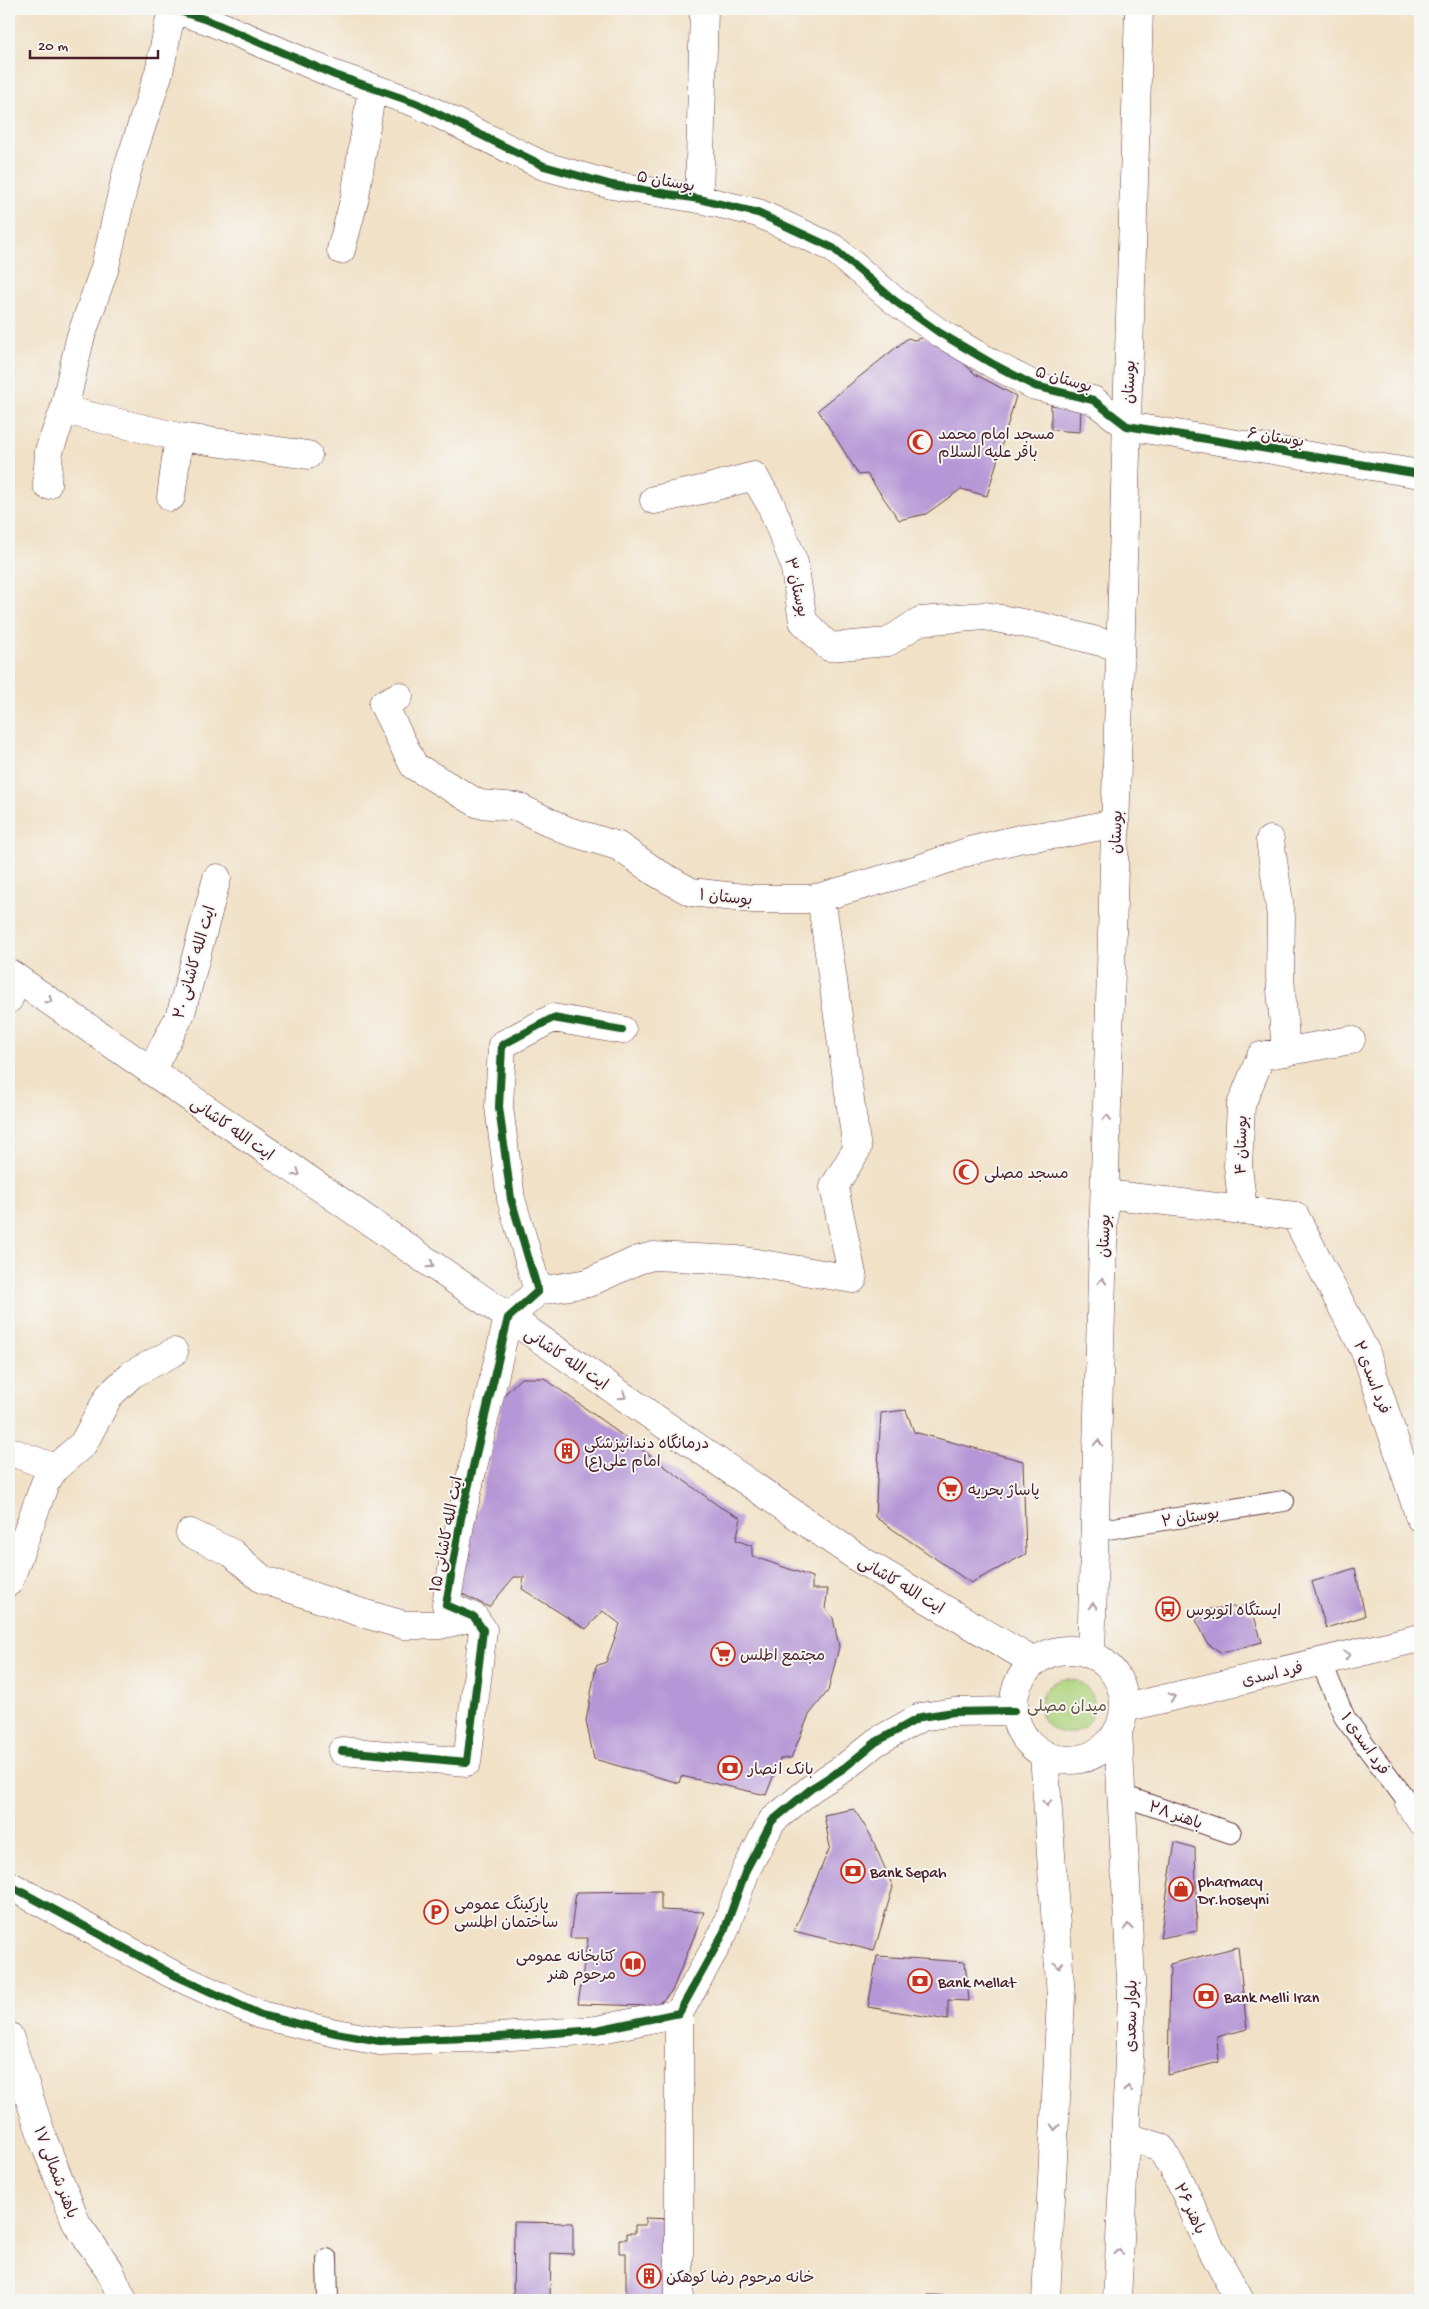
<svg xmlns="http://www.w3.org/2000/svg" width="1429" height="2309" font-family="'Gochi Hand','Playpen Sans Arabic',sans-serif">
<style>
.park{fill:#add37d;stroke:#7c7954}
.building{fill:#b596d6}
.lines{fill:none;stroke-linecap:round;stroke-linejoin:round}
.lane-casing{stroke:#633c42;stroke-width:22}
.street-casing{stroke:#633c42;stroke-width:29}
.secondary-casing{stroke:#633c42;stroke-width:29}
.lane{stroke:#fff;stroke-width:20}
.street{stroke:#fff;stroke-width:28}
.secondary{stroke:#fff;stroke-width:28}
.cycleway-casing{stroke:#f6f6f2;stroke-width:11}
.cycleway{stroke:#1b5e20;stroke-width:8}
.oneway{stroke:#ae9aa0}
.labels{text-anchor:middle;stroke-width:4;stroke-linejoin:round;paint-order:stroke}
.street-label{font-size:16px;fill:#4a1f2b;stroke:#f6f6f2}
.poi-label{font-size:16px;fill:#4a1f2b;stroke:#f6f6f2;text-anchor:start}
.park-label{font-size:16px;fill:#685544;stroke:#f6f6f2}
</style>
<rect width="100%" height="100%" fill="#f6f6f2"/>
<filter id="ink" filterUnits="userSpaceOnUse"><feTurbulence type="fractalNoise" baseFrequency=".02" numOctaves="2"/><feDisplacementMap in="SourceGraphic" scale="10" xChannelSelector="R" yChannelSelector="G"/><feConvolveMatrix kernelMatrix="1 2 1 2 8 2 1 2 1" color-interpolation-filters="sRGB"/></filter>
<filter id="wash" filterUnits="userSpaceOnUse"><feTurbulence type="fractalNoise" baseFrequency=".0096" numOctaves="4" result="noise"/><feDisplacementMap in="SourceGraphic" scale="20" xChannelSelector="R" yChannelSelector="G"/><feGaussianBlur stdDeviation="1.12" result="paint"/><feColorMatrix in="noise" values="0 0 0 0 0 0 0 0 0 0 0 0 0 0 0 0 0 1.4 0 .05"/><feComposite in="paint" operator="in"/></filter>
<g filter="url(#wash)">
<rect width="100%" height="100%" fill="#f1e1c6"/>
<path class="park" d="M1040 1706a27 27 0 1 1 54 0a27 27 0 1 1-54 0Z"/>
<g id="blocks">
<path class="building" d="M925 337 951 351 975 374 1016 396 987 496 961 489 926 514 899 520 867 474 859 475 818 410 908 338 914 340Z
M1051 405 1081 407 1080 432 1051 430Z
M521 1378H544L720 1507 741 1518 736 1540 752 1546V1556L812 1577V1589H828L825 1608 833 1618 839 1647 828 1691 809 1715 791 1758 780 1759 766 1795 681 1776 679 1783 594 1759 586 1721 596 1666 606 1662 620 1624 603 1611 586 1629 522 1589 524 1577H514L489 1607 458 1592 504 1395Z
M906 1410 914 1432 1023 1461 1026 1554 971 1583 875 1517 881 1413Z
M1355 1568 1365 1616 1326 1628 1312 1582Z
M1246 1606 1247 1613H1253L1262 1642 1222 1653 1208 1644 1196 1620 1210 1609Z
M854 1809 871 1836 893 1887 874 1951 794 1931 830 1847 824 1815Z
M1175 1842 1195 1848 1197 1931 1160 1938Z
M661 1891V1910L704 1912 672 1991 662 2001 651 2006 578 2004 588 1938H570L576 1892Z
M1238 1947 1247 2029 1217 2037 1219 2062 1168 2075 1170 1964Z
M877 1956 965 1962 969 2001 948 2000V2020L868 2007Z
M645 2218 673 2219 671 2300H626V2253H619V2239H627V2233H635V2225H645Z
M514 2222 573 2223V2254L551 2253 550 2300H513Z
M928 2295 1017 2298V2300H926Z"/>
</g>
</g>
<g filter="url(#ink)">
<use href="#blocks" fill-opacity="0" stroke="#633c42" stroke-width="1"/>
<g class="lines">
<g class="lane-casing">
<path id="lane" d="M1095 1531 1284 1501
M1321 1662 1345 1718 1410 1805
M1121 1795 1231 1833
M327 2259 328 2300"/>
</g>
<g class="street-casing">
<path id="street" d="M173 9 207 20 335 75 416 103 544 166 612 185 699 199 758 213 833 248 895 301 940 333 991 363 1035 386 1093 400 1127 426 1420 474
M699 199 704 9
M341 250 355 197 372 88
M64 410 179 437 308 455
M47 485 49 451 64 410 80 339 105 267 127 171 159 72 172 9
M171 497 179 437
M654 500 701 490 754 476 771 505 794 563 803 621 829 647 888 642 920 621 985 616 1043 627 1120 647
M399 696 383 704 414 766 479 804 518 807 568 831 618 846 657 873 691 892 753 899H807L821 897 919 869 973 850 1023 838 1061 834 1115 823
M1270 840 1281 916 1280 977 1286 1052
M9 999 15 977
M151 1071 181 1013 217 878
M1105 1194 1295 1216 1366 1353 1420 1518
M1243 1210 1238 1166 1241 1105 1261 1056 1351 1040
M538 1291 588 1283 638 1260 653 1256 738 1260 853 1279 834 1187 857 1149 821 897
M9 1451 55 1468 45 1483 9 1582
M55 1468 83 1444 109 1396 132 1374 174 1352
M190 1533 232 1553 262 1579 362 1613 404 1625H439L474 1617
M342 1751 467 1762 483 1630 474 1617 446 1605 461 1518 508 1318 538 1291 511 1199 499 1107 502 1045 553 1018 622 1030
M1410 1805 1420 1820
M9 1885 170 1973 261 2015 336 2033 380 2041 498 2037 597 2030 679 2013 724 1932 746 1870 772 1821 812 1788 844 1768 876 1742 921 1717 954 1712 1014 1711
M9 2036 44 2142 77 2224 109 2269 123 2300
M1125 2136 1160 2147 1181 2183 1207 2241 1240 2300
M679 2300V2013"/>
</g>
<g class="secondary-casing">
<path id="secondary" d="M9 973 861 1560 1034 1662
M1014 1705a55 55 0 1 1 110 0a55 55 0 1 1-110 0Z
M1091 1655 1139 9
M1125 1708 1420 1638
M1044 1754 1061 1997 1046 2300
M1117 2300 1132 1999 1118 1731"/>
</g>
<use href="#lane" class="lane"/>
<use href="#street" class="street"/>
<use href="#secondary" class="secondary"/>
<g class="cycleway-casing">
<path id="cycleway" d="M173 9 207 20 335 75 416 103 544 166 612 185 699 199 758 213 833 248 895 301 940 333 991 363 1035 386 1093 400 1127 426 1420 474
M342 1751 467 1762 483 1630 474 1617 446 1605 461 1518 508 1318 538 1291 511 1199 499 1107 502 1045 553 1018 622 1030
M9 1885 170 1973 261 2015 336 2033 380 2041 498 2037 597 2030 679 2013 724 1932 746 1870 772 1821 812 1788 844 1768 876 1742 921 1717 954 1712 1014 1711"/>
</g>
<use href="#cycleway" class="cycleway"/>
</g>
<defs><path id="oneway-chevron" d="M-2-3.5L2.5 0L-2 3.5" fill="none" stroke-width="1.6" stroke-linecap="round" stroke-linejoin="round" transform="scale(1.25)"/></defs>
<g class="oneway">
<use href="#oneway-chevron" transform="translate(49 1000) rotate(35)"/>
<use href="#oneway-chevron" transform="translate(1107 1118) rotate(-88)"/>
<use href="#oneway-chevron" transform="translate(297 1173) rotate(35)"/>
<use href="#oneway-chevron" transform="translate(431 1265) rotate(34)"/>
<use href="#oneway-chevron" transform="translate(1102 1281) rotate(-88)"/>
<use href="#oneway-chevron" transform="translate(623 1396) rotate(34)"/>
<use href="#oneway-chevron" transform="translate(1098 1443) rotate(-88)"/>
<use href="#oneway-chevron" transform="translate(1093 1606) rotate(-88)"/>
<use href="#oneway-chevron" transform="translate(1347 1655) rotate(-14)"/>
<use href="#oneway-chevron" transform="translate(1172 1697) rotate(-13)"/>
<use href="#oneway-chevron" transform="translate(1047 1803) rotate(86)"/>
<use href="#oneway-chevron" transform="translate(1128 1927) rotate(-93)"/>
<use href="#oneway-chevron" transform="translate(1059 1965) rotate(86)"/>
<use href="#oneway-chevron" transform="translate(1128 2089) rotate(-87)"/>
<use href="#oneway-chevron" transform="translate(1055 2127) rotate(93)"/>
<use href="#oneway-chevron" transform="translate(1119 2252) rotate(-87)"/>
</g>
</g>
<defs>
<g id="mosque-ring" transform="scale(1.25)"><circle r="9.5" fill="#f6f6f2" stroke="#c8321e" stroke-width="1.5"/><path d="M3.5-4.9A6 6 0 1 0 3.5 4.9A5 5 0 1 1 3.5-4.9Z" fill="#c8321e"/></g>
<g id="building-ring" transform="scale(1.25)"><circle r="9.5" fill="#f6f6f2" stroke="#c8321e" stroke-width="1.5"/><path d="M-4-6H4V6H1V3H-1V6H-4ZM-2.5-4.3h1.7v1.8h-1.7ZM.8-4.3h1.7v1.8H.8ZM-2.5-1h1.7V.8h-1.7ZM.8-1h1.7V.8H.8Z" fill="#c8321e"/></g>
<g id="supermarket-ring" transform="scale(1.25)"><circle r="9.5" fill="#f6f6f2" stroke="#c8321e" stroke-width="1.5"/><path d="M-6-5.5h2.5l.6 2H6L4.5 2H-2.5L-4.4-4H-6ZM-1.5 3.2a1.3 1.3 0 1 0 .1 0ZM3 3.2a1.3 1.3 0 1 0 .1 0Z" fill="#c8321e"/></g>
<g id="bus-ring" transform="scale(1.25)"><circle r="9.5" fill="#f6f6f2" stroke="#c8321e" stroke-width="1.5"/><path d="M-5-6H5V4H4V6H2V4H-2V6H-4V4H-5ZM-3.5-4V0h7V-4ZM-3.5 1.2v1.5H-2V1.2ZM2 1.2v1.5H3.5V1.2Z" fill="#c8321e"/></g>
<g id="bank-ring" transform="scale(1.25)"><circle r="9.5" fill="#f6f6f2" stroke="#c8321e" stroke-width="1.5"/><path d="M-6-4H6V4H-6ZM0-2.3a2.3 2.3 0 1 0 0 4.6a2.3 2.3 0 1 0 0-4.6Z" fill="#c8321e"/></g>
<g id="shop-ring" transform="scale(1.25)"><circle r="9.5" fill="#f6f6f2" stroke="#c8321e" stroke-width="1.5"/><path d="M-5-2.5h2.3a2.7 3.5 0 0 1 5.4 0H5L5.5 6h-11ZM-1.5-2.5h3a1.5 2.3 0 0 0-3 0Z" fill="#c8321e"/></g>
<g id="parking-ring" transform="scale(1.25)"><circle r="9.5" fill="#f6f6f2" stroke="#c8321e" stroke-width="1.5"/><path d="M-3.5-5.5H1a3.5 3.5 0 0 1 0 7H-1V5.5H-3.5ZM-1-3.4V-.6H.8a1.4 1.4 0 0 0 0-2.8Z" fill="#c8321e"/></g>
<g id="library-ring" transform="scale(1.25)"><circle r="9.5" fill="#f6f6f2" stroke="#c8321e" stroke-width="1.5"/><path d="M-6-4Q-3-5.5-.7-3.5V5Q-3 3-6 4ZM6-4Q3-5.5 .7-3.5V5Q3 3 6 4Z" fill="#c8321e"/></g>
</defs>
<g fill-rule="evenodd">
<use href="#mosque-ring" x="920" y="442"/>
<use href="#mosque-ring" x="966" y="1172"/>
<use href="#building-ring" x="567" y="1451"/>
<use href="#supermarket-ring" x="950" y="1489"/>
<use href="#bus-ring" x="1168" y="1609"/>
<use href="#supermarket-ring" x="723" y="1654"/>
<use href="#bank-ring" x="730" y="1768"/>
<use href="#bank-ring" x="853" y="1871"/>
<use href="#shop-ring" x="1181" y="1889"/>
<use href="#parking-ring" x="436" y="1912"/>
<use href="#library-ring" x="633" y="1964"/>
<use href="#bank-ring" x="920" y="1981"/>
<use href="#bank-ring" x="1206" y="1996"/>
<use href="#building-ring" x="649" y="2276"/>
</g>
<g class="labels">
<g class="street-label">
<text transform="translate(666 180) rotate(10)" y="6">بوستان ۵</text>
<text transform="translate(1064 378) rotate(16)" y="6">بوستان ۵</text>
<text transform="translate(1128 382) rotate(-88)" y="6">بوستان</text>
<text transform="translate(1276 436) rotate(9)" y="6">بوستان ۶</text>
<text transform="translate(798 587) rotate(77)" y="6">بوستان ۳</text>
<text transform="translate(1115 832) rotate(-88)" y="6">بوستان</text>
<text transform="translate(726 896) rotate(6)" y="6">بوستان ۱</text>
<text transform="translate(193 962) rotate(-74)" y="6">ایت الله کاشانی ۲۰</text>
<text transform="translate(233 1128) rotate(35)" y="6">ایت الله کاشانی</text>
<text transform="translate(1240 1145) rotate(-89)" y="6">بوستان ۴</text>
<text transform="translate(1103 1236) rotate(-88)" y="6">بوستان</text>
<text transform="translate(567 1358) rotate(34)" y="6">ایت الله کاشانی</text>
<text transform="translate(1373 1377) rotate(69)" y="6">فرد اسدی ۲</text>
<text transform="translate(1190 1516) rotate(-9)" y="6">بوستان ۲</text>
<text transform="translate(445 1534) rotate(-79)" y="6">ایت الله کاشانی ۱۵</text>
<text transform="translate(902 1584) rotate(31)" y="6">ایت الله کاشانی</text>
<text transform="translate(1272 1673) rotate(-13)" y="6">فرد اسدی</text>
<text transform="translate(1366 1743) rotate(55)" y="6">فرد اسدی ۱</text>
<text transform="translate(1176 1814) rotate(19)" y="6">باهنر ۲۸</text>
<text transform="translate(1130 2016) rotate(-89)" y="6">بلوار سعدی</text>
<text transform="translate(57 2172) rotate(69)" y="6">باهنر شمالی ۱۷</text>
<text transform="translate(1191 2208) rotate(65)" y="6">باهنر ۲۶</text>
</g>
<g class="poi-label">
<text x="938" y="439">مسجد امام محمد<tspan x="938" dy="18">باقر علیه السلام</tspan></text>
<text x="984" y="1178">مسجد مصلی</text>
<text x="584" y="1448">درمانگاه دندانپزشکی<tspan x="584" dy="18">امام علی(ع)</tspan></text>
<text x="968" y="1495">پاساژ بحریه</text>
<text x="1186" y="1615">ایستگاه اتوبوس</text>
<text x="740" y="1660">مجتمع اطلس</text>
<text x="748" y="1774">بانک انصار</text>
<text x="870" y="1877">Bank Sepah</text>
<text x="1198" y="1886">pharmacy<tspan x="1198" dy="18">Dr.hoseyni</tspan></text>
<text x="454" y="1909">پارکینگ عمومی<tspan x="454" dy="18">ساختمان اطلسی</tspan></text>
<text x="616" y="1961" text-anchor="end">کتابخانه عمومی<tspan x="616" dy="18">مرحوم هنر</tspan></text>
<text x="938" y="1987">Bank Mellat</text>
<text x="1224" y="2002">Bank Melli Iran</text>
<text x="666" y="2282">خانه مرحوم رضا کوهکن</text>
</g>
<g class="park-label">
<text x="1067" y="1711">میدان مصلی</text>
</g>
</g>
<rect width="1429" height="2309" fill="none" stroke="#f6f6f2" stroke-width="30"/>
<path d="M30 50v8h128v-8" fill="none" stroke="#4a1f2b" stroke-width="2.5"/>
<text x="38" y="50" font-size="15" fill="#4a1f2b" stroke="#f6f6f2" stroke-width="4" paint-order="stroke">20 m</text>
</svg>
